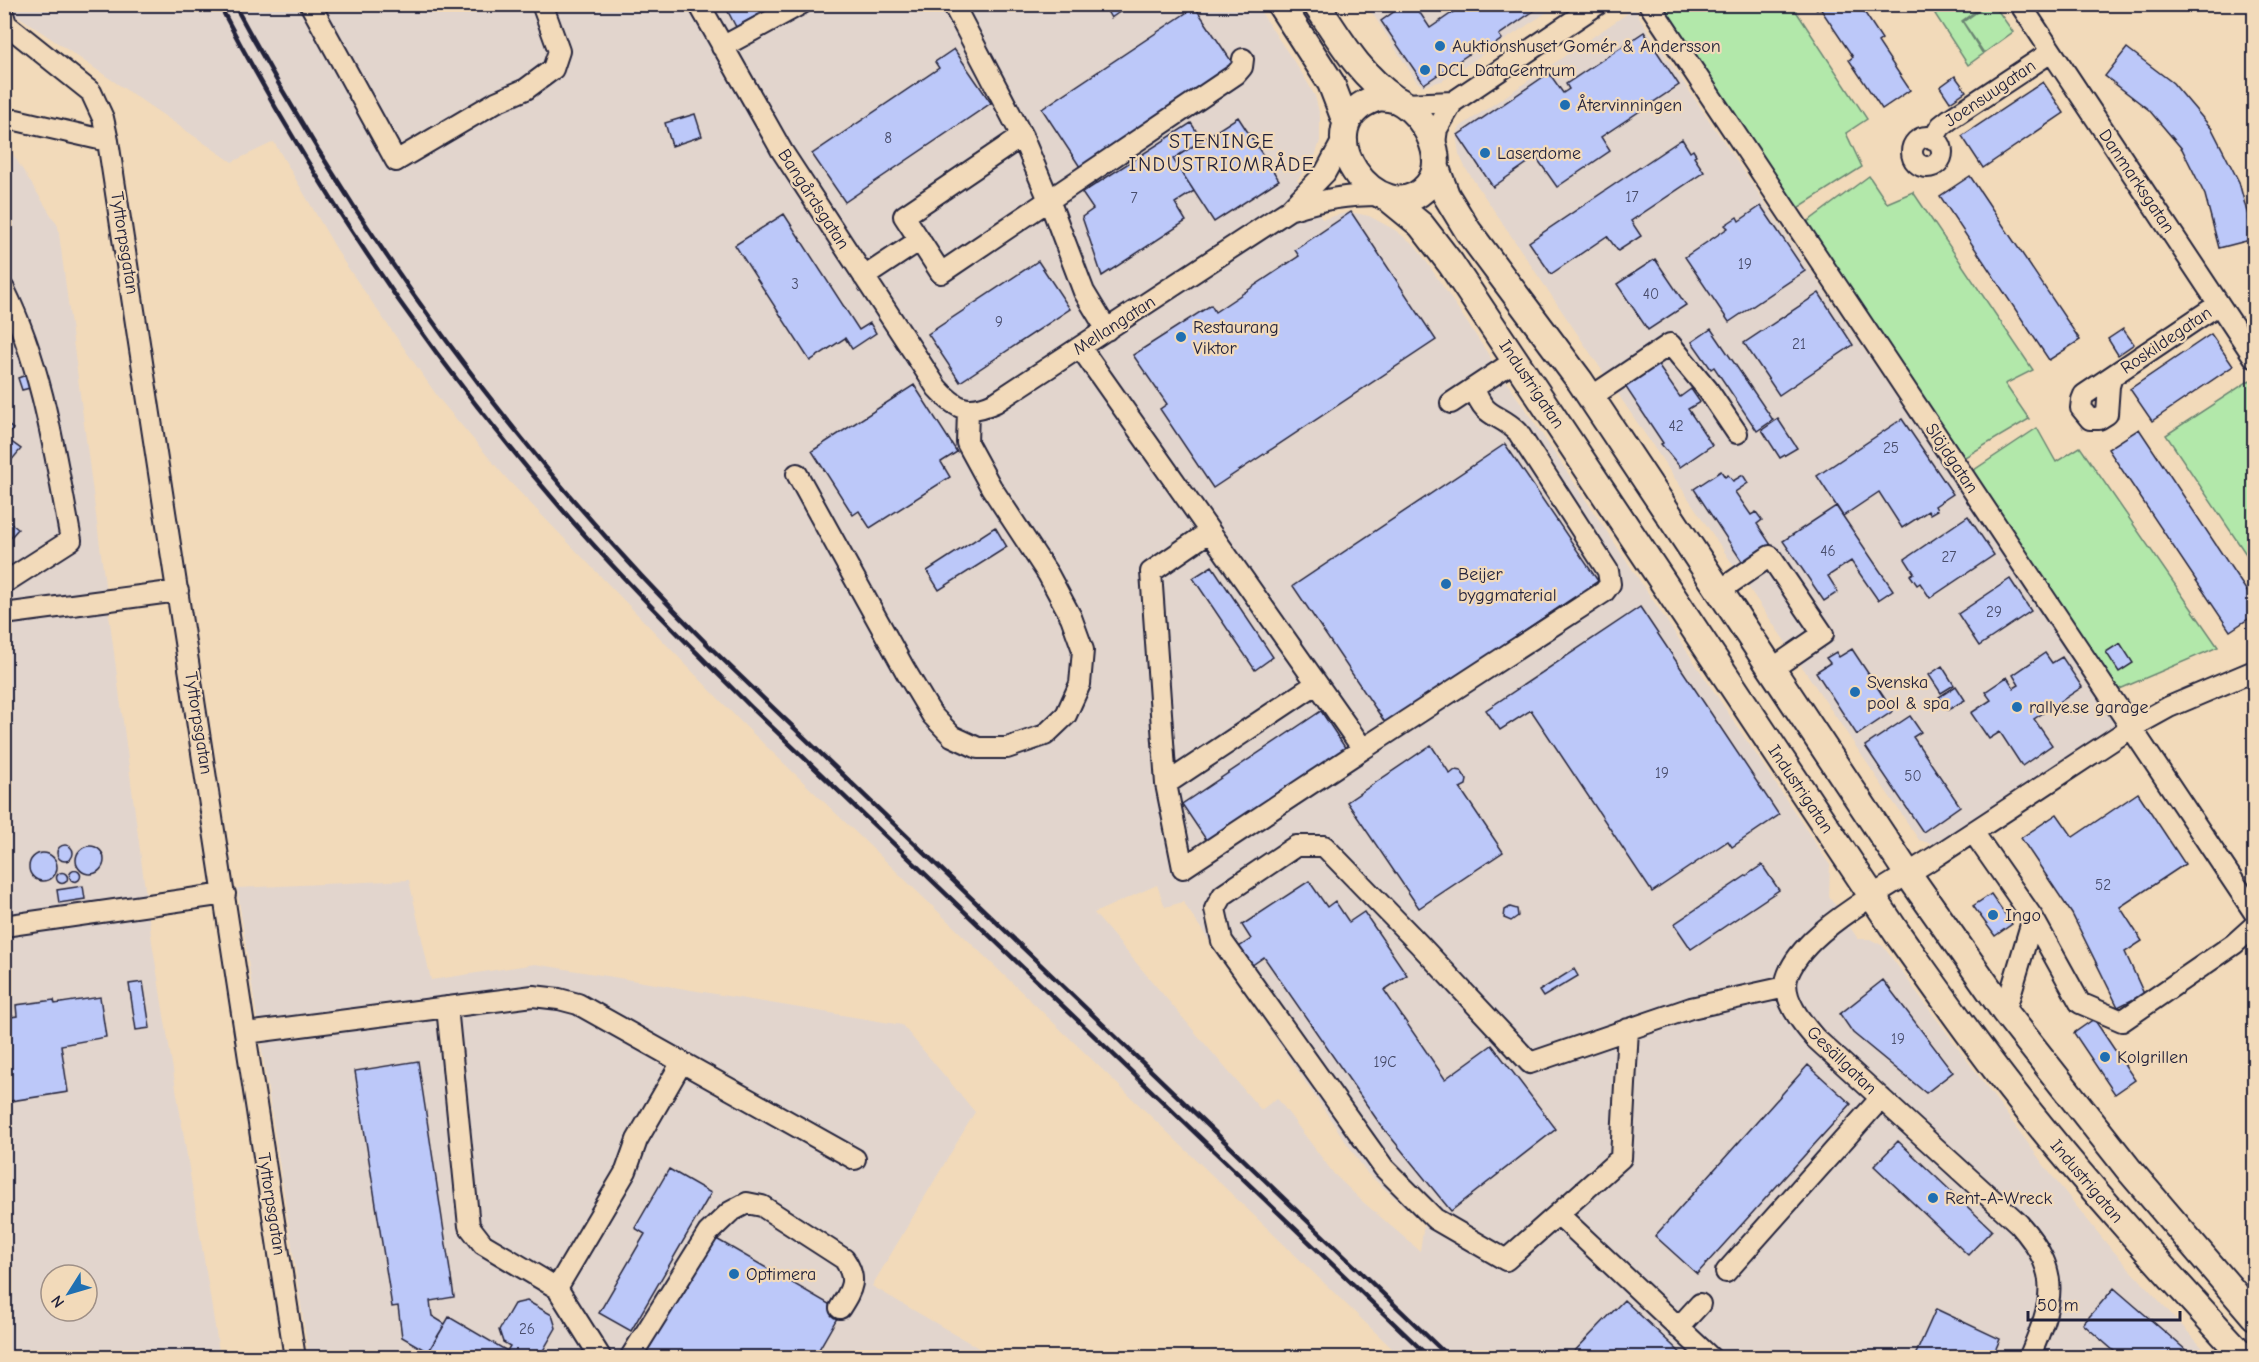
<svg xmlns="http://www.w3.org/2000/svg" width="2259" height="1362" font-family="'Comic Neue',sans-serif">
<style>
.built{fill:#e2d5cd;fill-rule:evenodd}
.green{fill:#b2e8aa;stroke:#6a8572;stroke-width:1.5}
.building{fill:#bcc8f9;stroke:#22223b;stroke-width:1.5}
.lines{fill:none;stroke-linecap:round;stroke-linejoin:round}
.minor-casing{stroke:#22223b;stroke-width:24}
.major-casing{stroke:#22223b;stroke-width:30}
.minor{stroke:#f2daba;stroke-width:20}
.major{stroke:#f2daba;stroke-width:26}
.rail{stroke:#22223b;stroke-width:4.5}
.poi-dot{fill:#1f6fb2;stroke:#f2daba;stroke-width:2}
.labels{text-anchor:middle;stroke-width:4.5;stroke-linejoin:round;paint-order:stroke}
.number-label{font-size:15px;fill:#484c6a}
.poi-label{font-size:18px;fill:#22223b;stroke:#f2daba;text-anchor:start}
.street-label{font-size:18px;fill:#22223b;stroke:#f2daba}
.neighbourhood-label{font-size:20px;letter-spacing:1.5px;fill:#22223b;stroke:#f2daba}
</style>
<rect width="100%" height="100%" fill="#f2daba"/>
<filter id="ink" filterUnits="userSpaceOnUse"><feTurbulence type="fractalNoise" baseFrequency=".0167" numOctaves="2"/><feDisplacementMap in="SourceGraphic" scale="12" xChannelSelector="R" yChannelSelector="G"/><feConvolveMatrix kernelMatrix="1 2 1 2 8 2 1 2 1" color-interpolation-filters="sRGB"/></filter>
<g filter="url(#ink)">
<path class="built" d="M5 4 1256 5 1305 78 1315 96 1320 116V141L1314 160 1297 180 1322 219 1350 212 1369 216 1395 230 1416 246 1830 865 1829 896 1858 939H1870L1883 946 2049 1172 2107 1244 2211 1357H1401L741 722 507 479 440 400 344 262 274 142 232 162 18 16 5 32ZM1157 885 1165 907 1183 902 1367 1173 1424 1224 1420 1251 1362 1201 1334 1174 1277 1098 1261 1110 1094 913Z
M1367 5H1558L1442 81 1423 86 1417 82Z
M1634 9 2118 725 1935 845 1919 840 1466 169 1459 154 1456 134 1460 127Z
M4 140 58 226 152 942 220 1357H5ZM51 1275H87V1311H51Z
M409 880 431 980 535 964 902 1025 975 1112 872 1286 994 1357H309L237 888Z"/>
<path class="green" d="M1656 5H1792L1867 119 1846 133 1862 167 1793 211Z
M1948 5H1984L1962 21 1983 54 1968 65 1935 14Z
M1987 5H1994L2013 32 1984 53 1963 22Z
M1869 176 1887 203 1913 192 2033 370 2005 384 2029 419 1960 460 1806 223Z
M2250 380 2254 386V566L2166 435Z
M2037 428 2056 462 2080 447 2218 647 2115 691 1968 474Z"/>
<path class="building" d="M724 4H778L736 27Z
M1103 4H1131L1111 18Z
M1405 4H1414L1430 28 1465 4H1536L1538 8 1499 35 1502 39 1488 49 1484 44 1424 84 1381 21Z
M1813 4H1859L1882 39 1878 42 1910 90 1882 109 1849 60 1853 57 1820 8 1817 10Z
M2060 4H2090L2062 12Z
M1195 7 1236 68 1082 170 1042 109Z
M1644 32 1679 85 1601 137 1610 151 1557 187 1536 157 1493 187 1458 135 1549 73 1563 93 1569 89 1566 84Z
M2127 48 2173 83 2212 129 2239 182 2254 239 2219 248 2205 195 2182 149 2149 110 2105 76Z
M954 49 991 103 845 202 812 154 939 68 935 62Z
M1955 76 1966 91 1950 102 1940 87Z
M2043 82 2064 113 1983 168 1962 136Z
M695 114 702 136 672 146 665 123Z
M1238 117 1279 180 1214 222 1173 159Z
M1191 123 1202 140 1173 159 1194 191 1175 203 1186 221 1102 276 1082 217 1093 209 1082 193Z
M1682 139 1690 152 1693 150 1696 155 1694 157 1704 172 1631 221 1641 236 1618 251 1607 236 1551 274 1529 242Z
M1970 176 2080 340 2049 360 1940 196Z
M1761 206 1805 271 1729 322 1685 257 1728 228 1725 225 1737 217 1739 221Z
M1351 212 1436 340 1213 488 1160 409 1167 404 1133 355 1211 305 1215 312 1299 256 1295 250Z
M784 214 859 330 870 323 876 333 852 349 845 338 810 361 735 245Z
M1655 259 1686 305 1648 330 1617 284Z
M1038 261 1070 309 960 382 928 334Z
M1819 293 1853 345 1779 395 1744 343Z
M1711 329 1773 420 1757 431 1714 367 1711 369 1692 342Z
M2123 329 2134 344 2118 355 2108 339Z
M2211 334 2233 366 2152 421 2130 389Z
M1657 364 1680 397 1691 389 1700 402 1688 409 1712 445 1680 467 1661 444 1663 443 1625 386Z
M26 375 30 388 22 390 18 378Z
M914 385 957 452 941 462 950 477 870 528 859 511 853 515 812 451Z
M1778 419 1797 448 1780 458 1762 430Z
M1902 419 1953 494 1935 506 1937 510 1930 514 1928 511 1902 528 1879 492 1843 516 1817 476Z
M4 422 13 429 6 438 21 449 4 469Z
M2139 429 2254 602V615L2230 631 2108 449Z
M1505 444 1598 581 1386 724 1293 586Z
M1721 471 1725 477 1728 475 1733 481 1743 475 1748 483 1735 492 1751 515 1756 512 1762 520 1757 524 1773 548 1745 566 1694 489Z
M1836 506 1893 590 1878 600 1851 561 1828 576 1838 592 1824 601 1783 541Z
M1968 516 1994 555 1930 598 1920 583 1917 585 1910 575 1914 573 1905 559Z
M4 518 18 529 4 545Z
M995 527 1007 547 939 590 927 571Z
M1212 566 1273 657 1255 670 1193 578Z
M2010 579 2031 611 1979 646 1958 614Z
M1640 607 1779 815 1732 847 1728 841 1652 892 1531 710 1500 730 1486 710Z
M2120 643 2133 663 2119 672 2106 652Z
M1852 649 1893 711 1857 735 1816 672 1830 663 1826 658 1836 652 1839 657Z
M2045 653 2052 663 2062 657 2082 687 2034 719 2052 745 2022 766 2000 732 1989 739 1971 713 1991 700 1985 692 2007 677 2014 688 2019 685 2013 675Z
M1942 666 1954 685 1941 693 1929 675Z
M1956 686 1965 700 1948 710 1939 697Z
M1321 711 1346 749 1207 841 1182 804Z
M1910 716 1921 732 1913 737 1960 806 1923 832 1865 746Z
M1431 745 1450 774 1455 770 1461 771 1467 780 1466 785 1460 788 1503 852 1419 908 1347 802Z
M2138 793 2185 864 2120 907 2142 941 2125 952 2144 994 2118 1007 2072 914 2021 838 2057 814 2073 837Z
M57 853a8 8 0 1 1 16 0a8 8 0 1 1-16 0Z
M76 860a14 14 0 1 1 28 0a14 14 0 1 1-28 0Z
M29 867a14 14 0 1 1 28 0a14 14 0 1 1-28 0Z
M1762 865 1779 890 1691 949 1674 924Z
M69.5 876a5.5 5.5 0 1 1 11 0a5.5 5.5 0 1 1-11 0Z
M56.5 878a5.5 5.5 0 1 1 11 0a5.5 5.5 0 1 1-11 0Z
M1309 881 1327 907 1335 901 1349 922 1364 912 1407 975 1384 990 1445 1079 1492 1045 1556 1129 1451 1211 1380 1124 1264 957 1248 968 1236 949 1251 939 1242 925Z
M83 886 85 899 59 903 57 890Z
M1991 894 2012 924 1995 936 1973 906Z
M1510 907 1517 909 1518 916 1511 921 1504 918 1505 910Z
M1574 969 1578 976 1543 997 1539 991Z
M1883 980 1953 1072 1926 1093 1853 1033 1840 1014Z
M143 982 150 1028 136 1030 129 984Z
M100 997 106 1037 61 1045 68 1092 4 1102V1018L17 1016 16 1005 54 1000 55 1004Z
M2094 1019 2135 1080 2115 1094 2074 1033Z
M418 1061 454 1297 430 1301 432 1316 445 1324 428 1352 402 1337 398 1306 392 1307 355 1071Z
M1808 1065 1851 1104 1697 1274 1655 1236Z
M1898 1141 1992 1230 1968 1255 1874 1166Z
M669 1169 711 1193 631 1331 599 1313 645 1234 635 1228Z
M713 1237 841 1311 814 1358H643Z
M2114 1288 2195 1358H2122L2083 1324Z
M1624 1300 1686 1358H1568Z
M527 1301 552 1315 556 1328 541 1354 528 1357 521 1353 518 1358H425L449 1317 507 1351 510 1346 503 1342 499 1330 514 1304Z
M1936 1309 2000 1339 1992 1358H1914Z"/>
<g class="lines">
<g class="minor-casing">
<path id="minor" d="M310 4 396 161 496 102 526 89 553 69 559 51 542 4
M699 4 782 151 937 388C957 410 968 415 996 402L1289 210 1325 173 1344 138
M953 4 1022 136 1049 200 1084 292 1107 330
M1649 4 2254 912
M2020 4 2254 357
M4 17 6 24 91 92 103 118 108 141 295 1358
M722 47 801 4
M1404 104 1453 102
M16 120 108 141
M1022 136 904 216 941 273 1236 74 1242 67 1243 59
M1912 152a15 15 0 1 1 30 0a15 15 0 1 1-30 0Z
M1933 139 1941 126 1950 119 2051 52
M1434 150 1437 129 1453 102 1598 4
M1292 209C1326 199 1344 195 1381 195
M864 277 920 240
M4 289C43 368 55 454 71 540L4 583
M1080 347 1363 749 1183 868 1166 784 1151 572 1209 532
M2112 376 2109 386 2107 414 2099 419H2090L2081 408 2082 400 2084 395 2219 304
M1591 397 1670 344 1708 390 1737 433
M1451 403 1516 360
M797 474 905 670 932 715 952 736 978 748H1007L1045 735 1066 715 1080 684 1083 650 1071 617 1048 574 991 487 967 443 968 410
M1719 591 1770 556 1823 634 1772 669
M4 614 178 591
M1363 749 1604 592 1610 584 1608 571 1518 432C1498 412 1485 420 1474 388
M1166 784 1316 684
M1973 832 2033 918 2080 1003 2122 1021 2234 944 2254 926
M4 926 225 894
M447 1007 469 1226 483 1244 557 1288 601 1358
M2005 1012 2033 918
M1628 1029 1621 1158 1506 1260 1435 1219 1384 1168 1222 941 1215 909 1223 895 1296 846H1324L1419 944 1530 1063 1691 1008 1786 987
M246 1033 533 996 559 999 578 1004 855 1159
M1558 1214 1711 1358
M1726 1272 1881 1098
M557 1288 626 1171 637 1140 682 1062
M1678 1328 1700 1304
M630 1358 708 1233 730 1212 747 1203 762 1206 844 1259C858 1279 852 1289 840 1308
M2029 1358C2053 1301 2063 1274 2019 1224L1815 1038C1802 1023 1782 999 1787 978 1791 964 1803 950 1813 940 1844 910 1896 882 1933 858 2000 815 2065 771 2131 728L2169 707 2254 671"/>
</g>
<g class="major-casing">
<path id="major" d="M1280 4 1331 83 1346 122
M1316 4C1341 41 1358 73 1395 99
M1380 97C1385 98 1392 98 1397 100 1424 113 1449 159 1428 185 1383 240 1294 122 1380 97Z
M1436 168 1446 195 1468 231 1580 381 1908 874 2005 1012 2130 1171 2254 1316
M1388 198 1421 225 1451 264 1897 933C1936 988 1975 1044 2018 1098 2089 1188 2167 1273 2245 1358"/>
</g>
<use href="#minor" class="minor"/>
<use href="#major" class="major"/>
<path class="rail" d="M219 4C312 184 428 354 560 507 620 577 686 642 751 707L1430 1358
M234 4C362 241 520 458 711 648L1450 1358"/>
</g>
</g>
<g class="poi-dot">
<circle cx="1440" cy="46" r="6"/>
<circle cx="1425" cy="70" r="6"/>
<circle cx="1565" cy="105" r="6"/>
<circle cx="1485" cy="153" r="6"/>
<circle cx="1181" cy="337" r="6"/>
<circle cx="1446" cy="584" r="6"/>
<circle cx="1855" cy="692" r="6"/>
<circle cx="2017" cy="707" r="6"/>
<circle cx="1993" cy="915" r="6"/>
<circle cx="2105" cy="1057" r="6"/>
<circle cx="1933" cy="1198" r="6"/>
<circle cx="734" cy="1274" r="6"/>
</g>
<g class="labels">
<g class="number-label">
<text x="888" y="143">8</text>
<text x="1632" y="202">17</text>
<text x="1134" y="203">7</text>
<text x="1745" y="269">19</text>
<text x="795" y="289">3</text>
<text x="1651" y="299">40</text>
<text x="999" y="327">9</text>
<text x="1799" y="349">21</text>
<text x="1676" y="431">42</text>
<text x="1891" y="453">25</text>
<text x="1828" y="556">46</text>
<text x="1949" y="562">27</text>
<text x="1994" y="617">29</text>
<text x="1662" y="778">19</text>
<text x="1913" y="781">50</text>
<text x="2103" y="890">52</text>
<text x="1898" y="1044">19</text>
<text x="1385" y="1067">19C</text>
<text x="527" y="1334">26</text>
</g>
<g class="poi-label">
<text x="1452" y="52">Auktionshuset Gomér &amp; Andersson</text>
<text x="1437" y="76">DCL DataCentrum</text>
<text x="1577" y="111">Återvinningen</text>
<text x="1497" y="159">Laserdome</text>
<text x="1193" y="333">Restaurang<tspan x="1193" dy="21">Viktor</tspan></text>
<text x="1458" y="580">Beijer<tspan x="1458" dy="21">byggmaterial</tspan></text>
<text x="1867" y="688">Svenska<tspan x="1867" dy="21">pool &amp; spa</tspan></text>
<text x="2029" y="713">rallye.se garage</text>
<text x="2005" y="921">Ingo</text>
<text x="2117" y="1063">Kolgrillen</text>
<text x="1945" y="1204">Rent-A-Wreck</text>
<text x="746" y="1280">Optimera</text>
</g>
<g class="street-label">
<text transform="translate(1990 93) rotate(-34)" y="6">Joensuugatan</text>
<text transform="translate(2137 181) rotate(56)" y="6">Danmarksgatan</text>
<text transform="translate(814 199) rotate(57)" y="6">Bangårdsgatan</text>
<text transform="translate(125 243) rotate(81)" y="6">Tyttorpsgatan</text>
<text transform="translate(1114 325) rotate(-33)" y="6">Mellangatan</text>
<text transform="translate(2166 340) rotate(-34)" y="6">Roskildegatan</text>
<text transform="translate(1532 384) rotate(56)" y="6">Industrigatan</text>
<text transform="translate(1952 458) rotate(56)" y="6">Slöjdgatan</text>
<text transform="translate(199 723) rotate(81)" y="6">Tyttorpsgatan</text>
<text transform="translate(1801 789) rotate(56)" y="6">Industrigatan</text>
<text transform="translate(1842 1060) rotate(44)" y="6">Gesällgatan</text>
<text transform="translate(2087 1181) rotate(50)" y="6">Industrigatan</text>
<text transform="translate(272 1204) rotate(81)" y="6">Tyttorpsgatan</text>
</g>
<g class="neighbourhood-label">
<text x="1222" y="148">STENINGE<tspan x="1222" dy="23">INDUSTRIOMRÅDE</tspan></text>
</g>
</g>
<rect width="2259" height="1362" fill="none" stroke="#f2daba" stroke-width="24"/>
<rect x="12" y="12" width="2235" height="1338" fill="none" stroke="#22223b" stroke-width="2" filter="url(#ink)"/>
<g transform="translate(69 1293) rotate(233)"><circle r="28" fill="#f2daba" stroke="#9f9087" stroke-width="1.5"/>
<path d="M0-4.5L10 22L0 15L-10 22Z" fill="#1f6fb2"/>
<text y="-9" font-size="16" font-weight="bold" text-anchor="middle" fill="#22223b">N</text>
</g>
<path d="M2028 1311v9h152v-9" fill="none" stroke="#22223b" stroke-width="3"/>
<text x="2037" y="1311" font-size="18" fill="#22223b" stroke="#f2daba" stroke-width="4.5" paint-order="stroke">50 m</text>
</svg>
